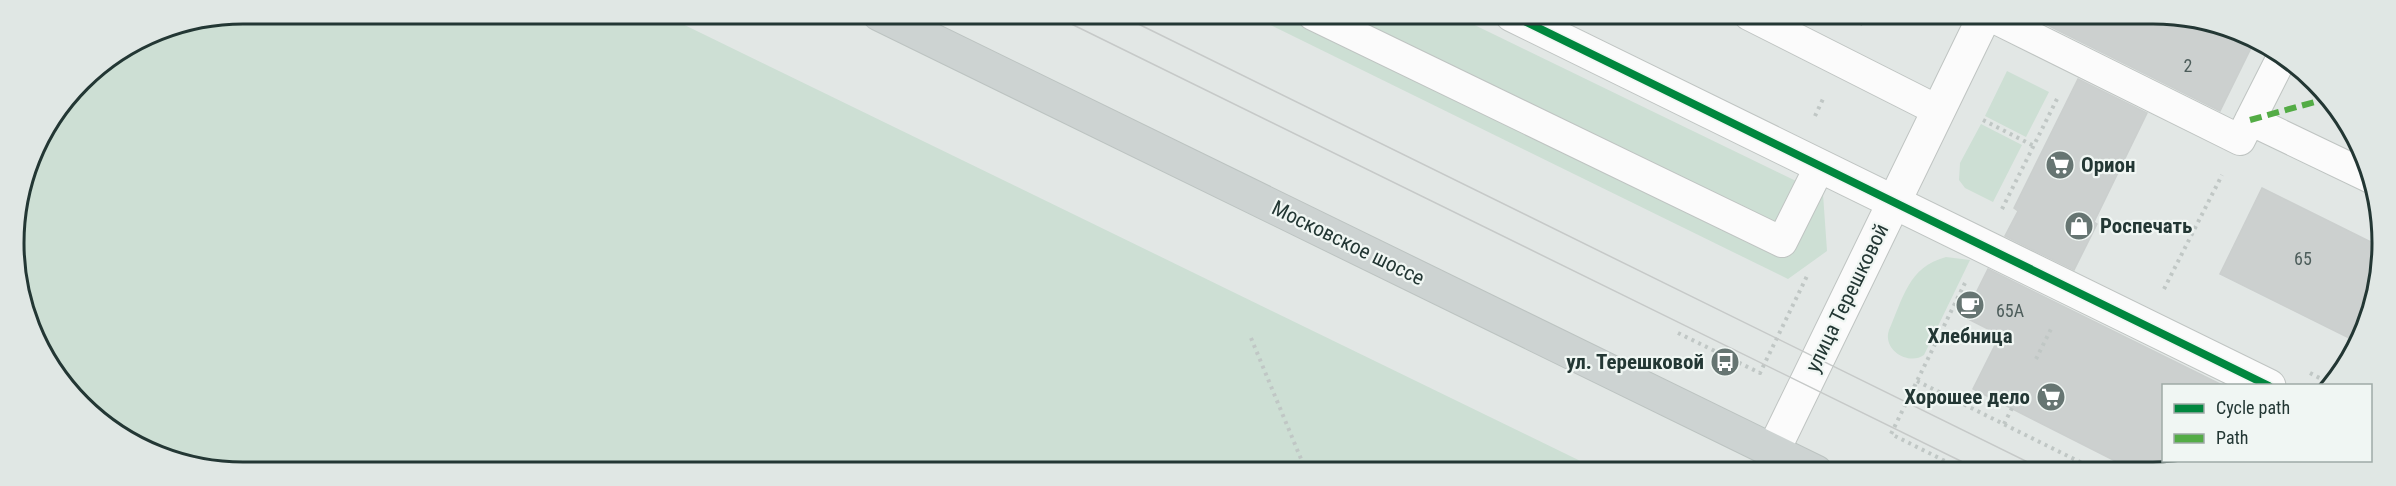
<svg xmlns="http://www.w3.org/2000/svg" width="2396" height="486" font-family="'Roboto Condensed',sans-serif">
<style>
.built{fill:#d0d8d5}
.green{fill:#cddfd4}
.building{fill:#ccd0cf;stroke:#cbcfce;stroke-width:1.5}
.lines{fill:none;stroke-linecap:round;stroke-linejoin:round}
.service-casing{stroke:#bfc4c2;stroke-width:32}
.minor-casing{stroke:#bfc4c2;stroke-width:35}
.tertiary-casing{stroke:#bfc4c2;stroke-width:35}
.primary-casing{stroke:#bcc3c1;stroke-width:35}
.path{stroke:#c0c7c5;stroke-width:4;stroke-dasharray:3 4.5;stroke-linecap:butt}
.service{stroke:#fbfbfb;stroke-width:30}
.minor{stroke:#fbfbfb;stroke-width:33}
.tertiary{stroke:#fbfbfb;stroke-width:33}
.primary{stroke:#cdd3d2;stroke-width:33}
.tram{stroke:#c6c9c8;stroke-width:1.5}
.quiet{stroke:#53ac45;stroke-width:6;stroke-dasharray:12 6;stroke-linecap:butt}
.cycleway-casing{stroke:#f0f6f3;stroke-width:11}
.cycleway{stroke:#00873e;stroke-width:8}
.labels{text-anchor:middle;stroke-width:4.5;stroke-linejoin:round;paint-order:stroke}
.number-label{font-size:18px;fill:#4d5d5b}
.poi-label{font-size:21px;font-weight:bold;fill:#233734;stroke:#f0f6f3;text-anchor:start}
.street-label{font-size:21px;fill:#233734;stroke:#f0f6f3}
.rim{fill:none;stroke:#233734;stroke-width:3}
</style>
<rect width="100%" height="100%" fill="#e2e7e5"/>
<path class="built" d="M113 427 182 461 141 449Z"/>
<path class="green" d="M243 14H662L1603 472 213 471 182 461 113 427 70 394 26 316 14 228 37 142 81 80 155 31Z
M1250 15H1454L1823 194 1827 251 1788 279Z
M2007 71 2049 92 2026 137 1985 116Z
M1981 124 2022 145 1993 202 1965 188 1959 180 1960 163Z
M1946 257 1970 260 1924 355C1909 366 1882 350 1889 330 1903 299 1908 267 1946 257Z"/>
<path class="building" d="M2027 15H2183L2255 40 2220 111Z
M2078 79 2147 113 2094 222 2097 224 2074 270 2005 236 2018 211 2014 208Z
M2262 188 2379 246 2381 273 2359 343 2220 274Z
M1988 269 2224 386H2163V472H2137L1973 389 2000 335 1964 317Z"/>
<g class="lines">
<g class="service-casing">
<path id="service" d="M1313 15 1782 242 1820 166
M1749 15 1939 111
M1988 15 2240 140 2282 57
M2250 120 2373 179"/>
</g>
<g class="minor-casing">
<path id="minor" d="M1512 15 2269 386"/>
</g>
<g class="tertiary-casing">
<path id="tertiary" d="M1773 451 1985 15"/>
</g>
<g class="primary-casing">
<path id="primary" d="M879 14 1816 472"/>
</g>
<path class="path" d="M1860 25 1866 15
M1815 116 1823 99
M1983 120 2034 146
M2002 209 2059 95
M1965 283 1891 434 1967 472
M2164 289 2222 175
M1678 333 1760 373 1808 274
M1251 338 1306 471
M2036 359 2052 327
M2310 373 2331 384
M1917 381 2100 472
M2004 424 2012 408"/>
<use href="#service" class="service"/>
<use href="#minor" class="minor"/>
<use href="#tertiary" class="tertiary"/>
<use href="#primary" class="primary"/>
<path class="tram" d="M1051 14 1983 472
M1118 14 2048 472"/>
<path class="quiet" d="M2250 120 2329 98"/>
<g class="cycleway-casing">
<path id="cycleway" d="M1512 15 2269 386"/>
</g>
<use href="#cycleway" class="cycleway"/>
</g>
<defs>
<g id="supermarket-disc" transform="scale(1.5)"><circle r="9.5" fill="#667572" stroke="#f0f6f3"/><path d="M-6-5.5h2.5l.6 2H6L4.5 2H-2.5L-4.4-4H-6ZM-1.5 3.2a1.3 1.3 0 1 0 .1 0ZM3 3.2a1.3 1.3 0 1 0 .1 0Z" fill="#fff"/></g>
<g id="shop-disc" transform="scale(1.5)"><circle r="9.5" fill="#667572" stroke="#f0f6f3"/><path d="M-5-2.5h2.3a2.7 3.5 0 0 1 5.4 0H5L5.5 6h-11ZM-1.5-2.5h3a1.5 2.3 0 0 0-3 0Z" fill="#fff"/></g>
<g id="cafe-disc" transform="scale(1.5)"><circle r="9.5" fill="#667572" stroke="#f0f6f3"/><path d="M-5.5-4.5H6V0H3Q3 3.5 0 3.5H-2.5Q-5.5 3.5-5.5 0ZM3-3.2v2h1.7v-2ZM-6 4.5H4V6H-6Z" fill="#fff"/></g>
<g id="bus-disc" transform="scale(1.5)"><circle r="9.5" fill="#667572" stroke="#f0f6f3"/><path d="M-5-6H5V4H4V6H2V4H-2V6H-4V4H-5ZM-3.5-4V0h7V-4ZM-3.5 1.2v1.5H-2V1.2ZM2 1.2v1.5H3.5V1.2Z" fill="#fff"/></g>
</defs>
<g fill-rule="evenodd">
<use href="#supermarket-disc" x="2060" y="165"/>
<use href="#shop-disc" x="2079" y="226"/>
<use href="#cafe-disc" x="1970" y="305"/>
<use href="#bus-disc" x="1725" y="362"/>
<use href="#supermarket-disc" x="2051" y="397"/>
</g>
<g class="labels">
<g class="number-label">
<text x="2188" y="72">2</text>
<text x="2303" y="265">65</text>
<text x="2010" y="317">65А</text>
</g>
<g class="poi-label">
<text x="2081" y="172">Орион</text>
<text x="2100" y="233">Роспечать</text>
<text x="1970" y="343" text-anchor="middle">Хлебница</text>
<text x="1704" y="369" text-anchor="end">ул. Терешковой</text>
<text x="2030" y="404" text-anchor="end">Хорошее дело</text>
</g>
<g class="street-label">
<text transform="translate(1348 243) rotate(26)" y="7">Московское шоссе</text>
<text transform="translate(1847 298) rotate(-64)" y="7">улица Терешковой</text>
</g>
</g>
<path d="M0 0H2396V486H0ZM243 24H2153A219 219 0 0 1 2372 243V243A219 219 0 0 1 2153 462H243A219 219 0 0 1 24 243V243A219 219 0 0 1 243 24Z" fill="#e0e7e4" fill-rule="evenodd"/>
<path class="rim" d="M243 24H2153A219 219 0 0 1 2372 243V243A219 219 0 0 1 2153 462H243A219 219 0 0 1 24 243V243A219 219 0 0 1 243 24Z"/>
<rect x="2162" y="384" width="210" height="78" fill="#f0f6f3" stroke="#9eaaa7" stroke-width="1.5"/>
<rect x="2174" y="404" width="30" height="9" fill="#00873e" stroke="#9eaaa7" stroke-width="1.5"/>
<text x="2216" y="414" font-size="18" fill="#233734">Cycle path</text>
<rect x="2174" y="434" width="30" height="9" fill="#53ac45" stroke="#9eaaa7" stroke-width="1.5"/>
<text x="2216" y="444" font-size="18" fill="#233734">Path</text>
</svg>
